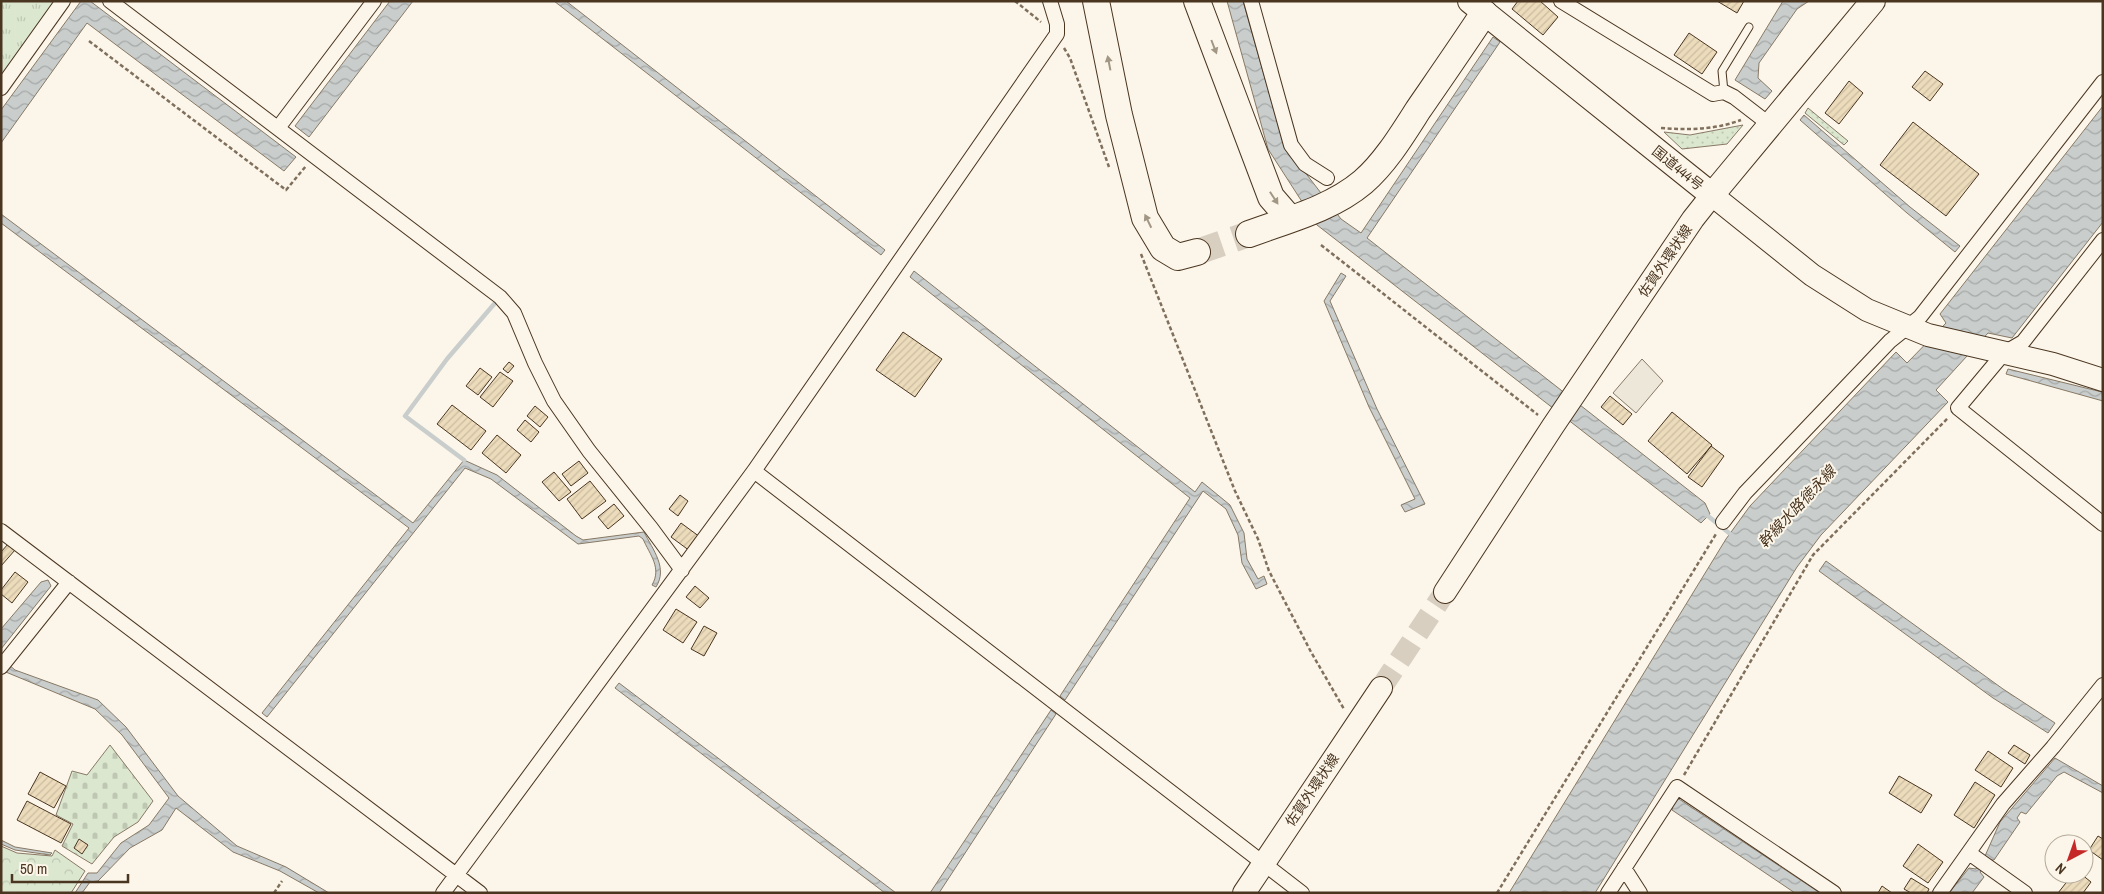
<svg xmlns="http://www.w3.org/2000/svg" width="2104" height="894" font-family="'Archivo Narrow','Noto Sans JP',sans-serif">
<style>
.grass{fill:url(#grass-tufts);stroke:#887966}
.cemetery{fill:url(#cemetery-stones);stroke:#887966}
.park{fill:url(#park-crowns);stroke:#887966}
.garden{fill:url(#garden-dots);stroke:#887966}
.parking{fill:#ede7d9;stroke:#887966}
.water{fill:url(#water-waves);stroke:#887966}
.lines{fill:none;stroke-linecap:round;stroke-linejoin:round}
.stream{stroke:#c9cecd;stroke-width:4.5}
.building{fill:url(#building-hatch);stroke:#4a3520}
.primary-tunnel{stroke:#d8cfc1;stroke-width:22;stroke-dasharray:22 11;stroke-linecap:butt}
.motorway-tunnel{stroke:#d8cfc1;stroke-width:26;stroke-dasharray:26 13;stroke-linecap:butt}
.service-casing{stroke:#4a3520;stroke-width:9}
.minor-casing{stroke:#4a3520;stroke-width:16}
.primary-casing{stroke:#4a3520;stroke-width:24}
.trunk-casing{stroke:#4a3520;stroke-width:26}
.motorway-casing{stroke:#4a3520;stroke-width:28}
.path{stroke:#7f6f5c;stroke-width:2.5;stroke-dasharray:4 2.5;stroke-linecap:butt}
.service{stroke:#fbf6e9;stroke-width:7}
.minor{stroke:#fbf6e9;stroke-width:14}
.primary{stroke:#fbf6e9;stroke-width:22}
.trunk{stroke:#fbf6e9;stroke-width:24}
.motorway{stroke:#fbf6e9;stroke-width:26}
.oneway{fill:#a29684}
.labels{text-anchor:middle;stroke-width:4;stroke-linejoin:round;paint-order:stroke}
.street-label{font-size:14px;fill:#4a3520;stroke:#fbf6e9}
.water-label{font-size:15px;font-style:italic;fill:#4a3520;stroke:#fbf6e9}
</style>
<defs>
<pattern id="grass-tufts" width="24" height="20" patternUnits="userSpaceOnUse" patternTransform="scale(1.25)"><rect width="24" height="20" fill="#dce7d0"/><path d="M3 7l-1-3M5 7V3M7 7l1-3M15 17l-1-3M17 17v-4M19 17l1-3" fill="none" stroke="#bec7b2"/></pattern>
<pattern id="cemetery-stones" width="16" height="16" patternUnits="userSpaceOnUse" patternTransform="scale(1.25)"><rect width="16" height="16" fill="#dce7d0"/><path d="M2 7V4a2 2 0 0 1 4 0v3zM10 15v-3a2 2 0 0 1 4 0v3z" fill="#bec7b2"/></pattern>
<pattern id="park-crowns" width="20" height="18" patternUnits="userSpaceOnUse" patternTransform="scale(1.25)"><rect width="20" height="18" fill="#dce7d0"/><path d="M2 6a3 3 0 1 1 6 0M12 15a3 3 0 1 1 6 0" fill="none" stroke="#bec7b2"/></pattern>
<pattern id="garden-dots" width="8" height="8" patternUnits="userSpaceOnUse" patternTransform="scale(1.25)"><rect width="8" height="8" fill="#dce7d0"/><path d="M2 2h.1M6 6h.1" fill="none" stroke="#bec7b2" stroke-width="1.8" stroke-linecap="round"/></pattern>
<pattern id="water-waves" width="16" height="10" patternUnits="userSpaceOnUse" patternTransform="scale(1.25)"><rect width="16" height="10" fill="#c9cecd"/><path d="M0 5q4-4 8 0t8 0" fill="none" stroke="#a5a8a6"/></pattern>
<pattern id="building-hatch" width="6" height="6" patternUnits="userSpaceOnUse" patternTransform="scale(1.25)"><rect width="6" height="6" fill="#ecdcbc"/><path d="M-1 1l2-2M0 6l6-6M5 7l2-2" fill="none" stroke="#ccbda1"/></pattern>
</defs>
<rect width="100%" height="100%" fill="#fbf6e9"/>
<path class="grass" d="M1 1H56L1 79Z"/>
<path class="cemetery" d="M110 745 153 801 138 822 114 837 92 864 62 846 73 824 56 815 72 771 87 775Z"/>
<path class="park" d="M1 846 17 853 52 856 55 850 85 871 71 893H1Z"/>
<path class="garden" d="M1808 108 1848 141 1844 145 1805 113Z
M1743 125 1727 144 1682 149 1664 132 1690 135Z"/>
<path class="parking" d="M1642 359 1663 381 1636 413 1613 393Z"/>
<path class="water" d="M81 1H90L296 157 284 171 87 23 1 143V110Z
M390 1H413L309 137 295 126Z
M554 1H566L885 250 881 255Z
M1227 1H1243L1284 145 1341 219 1361 233 1493 37 1500 42 1367 238 1705 503 1710 514 1701 523 1317 225 1268 149Z
M1783 1H1809L1797 9 1759 63 1758 78 1772 91 1765 99 1735 80Z
M2103 106V222L2012 338 1988 333 1936 390 1948 402 1821 535 1797 567 1595 893H1509L1726 539 1750 506 1896 352 1907 363 1946 323 1940 314Z
M1804 115 1910 207 1960 246 1955 252 1907 213 1800 120Z
M1 214 413 523 464 460 497 475 576 536 583 540 644 532C653 550 668 568 656 587L652 585C662 568 650 555 643 539L639 536 578 544 491 479 465 468 267 717 262 713 409 528 1 223Z
M914 271 1195 492 1202 482 1230 505 1244 533 1247 559 1258 579 1264 576 1267 584 1256 589 1242 563 1238 535 1226 509 1203 491 1065 700 1060 696 1190 498 910 277Z
M1341 273 1346 276 1330 301 1377 409 1425 504 1405 512 1401 505 1415 499 1369 407 1324 301Z
M2008 369 2102 392 2103 401 2006 374Z
M1826 561 2003 689 2055 723 2048 733 1993 698 1819 571Z
M48 580 51 586 1 649V629L41 582Z
M1 658 15 670 98 700 126 727 178 796 237 846 286 867 329 893H319L280 871 233 852 176 808 162 830 130 848 98 881 90 882 82 893H75L88 873H97L121 843 149 825 169 798 122 735 95 709 1 670Z
M619 683 896 893H885L615 688Z
M1051 710 1056 714 939 893H930Z
M2055 758 2103 786V793L2064 772 2057 776 2026 814 2021 812 2017 818 2020 822 1994 860H1989L1980 872 1984 877 1972 893H1949L1969 868 1976 869 1985 856 2000 822Z
M1679 799 1820 893H1795L1672 810 1673 803Z
M1 840 15 847 52 853 50 855 15 850 1 844Z"/>
<g class="lines">
<path class="stream" d="M464 460 405 416 447 359 495 303
M1703 512 1734 537"/>
</g>
<path class="building" d="M1518 1H1540L1558 17 1543 35 1512 9Z
M1717 1H1744L1737 13Z
M1689 33 1717 52 1702 74 1674 55Z
M1925 71 1943 84 1930 101 1912 87Z
M1849 81 1863 93 1839 124 1825 113Z
M1913 122 1979 174 1946 216 1880 165Z
M903 332 942 359 915 397 876 370Z
M509 362 514 366 508 373 503 369Z
M480 368 492 377 478 395 466 386Z
M500 372 513 381 493 407 480 397Z
M1610 396 1632 414 1623 425 1601 407Z
M452 405 486 431 471 450 437 424Z
M535 406 548 417 540 427 527 416Z
M1672 412 1712 445 1687 474 1648 441Z
M525 420 539 432 531 442 517 430Z
M497 435 521 455 506 473 482 453Z
M1711 446 1724 456 1702 487 1688 477Z
M579 461 588 473 571 486 562 474Z
M554 472 571 492 559 501 542 482Z
M590 481 606 501 582 519 567 499Z
M680 495 688 501 678 516 669 509Z
M614 504 624 516 608 529 598 517Z
M681 523 700 537 690 551 671 537Z
M8 544 15 550 1 566V552Z
M15 572 28 582 12 603 1 594V590Z
M695 586 709 598 700 608 686 597Z
M676 609 697 622 683 643 663 630Z
M704 626 717 633 704 656 691 649Z
M2014 745 2030 755 2025 764 2008 753Z
M1988 751 2013 768 2001 787 1975 770Z
M40 772 66 786 54 808 28 794Z
M1899 776 1932 795 1921 813 1889 793Z
M1975 782 1995 795 1974 828 1954 815Z
M27 801 71 824 61 843 17 820Z
M2098 836 2103 839V860L2089 850Z
M79 839 88 845 82 854 74 848Z
M1918 844 1943 862 1928 883 1903 866Z
M2073 874H2081L2091 882 2083 893H2058Z
M1911 878 1929 889 1927 893H1911L1904 889Z
M1882 886 1892 893H1878Z"/>
<g class="lines">
<path class="primary-tunnel" d="M1381 688 1445 592"/>
<path class="motorway-tunnel" d="M1197 252 1249 234"/>
<g class="service-casing">
<path id="service" d="M1724 92 1722 71 1749 27"/>
</g>
<g class="minor-casing">
<path id="minor" d="M110 1 500 297 514 313 535 363 554 401 589 451 651 528 682 570
M1251 1 1291 145 1305 164 1327 178
M1561 1 1713 94 1724 92 1734 97 1769 124
M1 88 63 1
M278 128 374 1
M2103 240 2023 342 2004 353 1958 408 2103 524
M754 471 1302 893
M1723 522 1745 493 1890 341 1920 317 2103 82
M1 531 480 893
M1 667 69 582
M1969 853 2025 893
M1624 868 1640 893
M443 893 754 471 1057 34V24L1050 1
M1608 893 1677 787 1834 893
M1940 893 2003 804 2053 747 2103 685"/>
</g>
<g class="primary-casing">
<path id="primary" d="M1445 592 1553 426 1693 219 1712 195 1812 275 1867 310 1928 335 2053 364 2103 380
M1244 893 1381 688"/>
</g>
<g class="trunk-casing">
<path id="trunk" d="M1470 1 1712 195 1873 1"/>
</g>
<g class="motorway-casing">
<path id="motorway" d="M1096 1 1119 115 1145 218 1163 248 1178 257 1197 252
M1197 1 1271 197 1290 219
M1249 234C1287 220 1331 209 1363 182 1385 163 1402 135 1418 110 1440 78 1463 45 1484 13"/>
</g>
<path class="path" d="M1015 1 1041 22
M89 41 286 190 306 166
M1064 48 1070 58 1109 167
M1661 128C1689 130 1714 130 1741 120
M1321 245 1538 415
M1141 254 1235 491 1258 539 1269 571 1311 652 1344 709
M1684 775 1813 555 1948 418
M274 893 282 881
M1497 893 1716 534"/>
<use href="#service" class="service"/>
<use href="#minor" class="minor"/>
<use href="#primary" class="primary"/>
<use href="#trunk" class="trunk"/>
<use href="#motorway" class="motorway"/>
</g>
<defs><path id="oneway-solid" d="M-6-.8H1V-3.2L6.5 0L1 3.2V.8H-6Z" transform="scale(1.25)"/></defs>
<g class="oneway">
<use href="#oneway-solid" transform="translate(1214 47) rotate(69)"/>
<use href="#oneway-solid" transform="translate(1109 63) rotate(-101)"/>
<use href="#oneway-solid" transform="translate(1274 198) rotate(57)"/>
<use href="#oneway-solid" transform="translate(1148 221) rotate(-116)"/>
</g>
<g class="labels">
<g class="street-label">
<text transform="translate(1678 168) rotate(39)" y="5">国道444号</text>
<text transform="translate(1665 261) rotate(-56)" y="5">佐賀外環状線</text>
<text transform="translate(1312 790) rotate(-56)" y="5">佐賀外環状線</text>
</g>
<g class="water-label">
<text transform="translate(1797 507) rotate(-47)" y="5">幹線水路徳永線</text>
</g>
</g>
<rect width="2104" height="894" fill="none" stroke="#4a3520" stroke-width="5"/>
<g transform="translate(2069 859) rotate(221)"><circle r="24" fill="#fbf6e9" stroke="#b4a999"/>
<path d="M0-4L9 19L0 12L-9 19Z" fill="#c62828"/>
<text y="-8" font-size="14" font-weight="bold" text-anchor="middle" fill="#4a3520">N</text>
</g>
<path d="M12 874v8h116v-8" fill="none" stroke="#4a3520" stroke-width="2.5"/>
<text x="20" y="874" font-size="15" fill="#4a3520" stroke="#fbf6e9" stroke-width="4" paint-order="stroke">50 m</text>
</svg>
